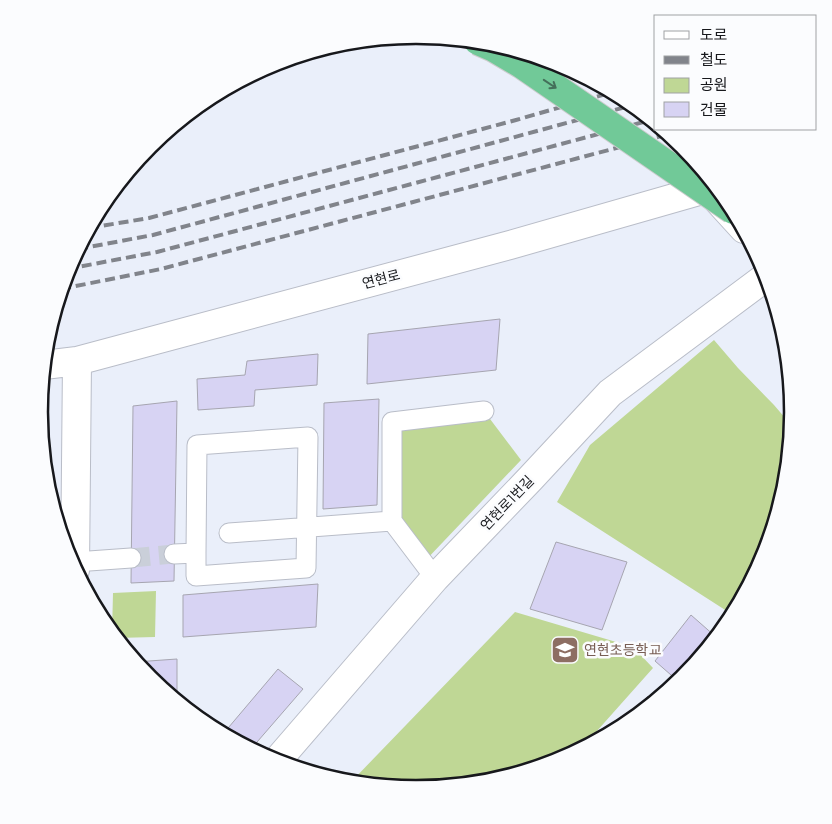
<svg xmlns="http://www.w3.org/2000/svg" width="832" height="824" font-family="Montserrat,'Noto Sans KR',sans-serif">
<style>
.green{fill:#bfd795}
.building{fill:#d7d3f3;stroke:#a6a5b0}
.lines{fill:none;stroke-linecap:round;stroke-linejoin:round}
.street-tunnel{stroke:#cacfd9;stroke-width:19;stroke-dasharray:19 9;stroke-linecap:butt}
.street-casing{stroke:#b9bdc8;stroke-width:21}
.secondary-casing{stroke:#b9bdc8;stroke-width:30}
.street{stroke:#fff;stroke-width:19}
.secondary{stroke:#fff;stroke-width:28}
.rail{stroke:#81848b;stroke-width:4;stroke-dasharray:10 5;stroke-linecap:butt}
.highway-bridge-casing{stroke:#cccccd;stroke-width:30;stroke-linecap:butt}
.highway-bridge{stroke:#71c998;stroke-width:28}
.oneway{stroke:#44705a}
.labels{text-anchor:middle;stroke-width:5;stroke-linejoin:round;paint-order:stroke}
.street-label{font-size:14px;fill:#17181c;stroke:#fbfcfe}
.education-label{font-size:14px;fill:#785e54;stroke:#fbfcfe;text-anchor:start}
.rim{fill:none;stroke:#17181c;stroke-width:2.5}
</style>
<rect width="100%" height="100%" fill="#eaeffa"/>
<path class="green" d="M714 340 738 368 774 405 792 426 786 486 776 519 766 526 768 545 764 557 733 615 557 502 590 445Z
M484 411 521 460 424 562 392 521V422Z
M156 591 155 637 116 638 112 633 113 593Z
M515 612 633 647 653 668 580 750 560 760 489 782 416 789 352 783 351 782Z"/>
<path class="building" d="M500 319 496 370 367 384 368 334Z
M318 354 317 385 255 390 254 406 198 410 197 379 245 375 247 361Z
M379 399 377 505 323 509 324 403Z
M177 401 174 581 131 583 133 406Z
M41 430H46V484Z
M556 542 627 562 602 630 530 609Z
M318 584 316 627 183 637V595Z
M691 615 716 637 679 682 655 661Z
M177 659V701L149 678 135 662Z
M278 669 303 689 251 749 223 734Z
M648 696 654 702 625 726 617 730Z"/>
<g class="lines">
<path class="street-tunnel" d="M131 558 174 554"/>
<g class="street-casing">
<path id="street" d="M392 521V422L484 411
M229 533 392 521 435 578
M174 554 196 553V576L306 568 308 437 197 445 196 553
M75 562 131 558"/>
</g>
<g class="secondary-casing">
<path id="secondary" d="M713 195 744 229
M44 365 77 361 510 245 716 186
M75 570 77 361
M276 762 435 578 530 479 610 393 767 276"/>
</g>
<use href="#street" class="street"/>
<use href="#secondary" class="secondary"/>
<path class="rail" d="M89 228 149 218 516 120 613 92
M78 249 153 235 633 105
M67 269 157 252 651 120
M61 289 161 269 669 134"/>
<g class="highway-bridge-casing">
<path id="highway-bridge" d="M478 41 494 48 521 64 733 210"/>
</g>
<use href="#highway-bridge" class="highway-bridge"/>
</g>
<defs><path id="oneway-shaft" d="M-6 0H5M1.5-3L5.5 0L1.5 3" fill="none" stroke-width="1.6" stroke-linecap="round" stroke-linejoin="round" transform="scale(1.25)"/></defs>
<use class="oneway" href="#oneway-shaft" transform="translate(550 84) rotate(34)"/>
<defs>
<g id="school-square" transform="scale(1.4375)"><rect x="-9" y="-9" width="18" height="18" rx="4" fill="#8d6e63" stroke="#fbfcfe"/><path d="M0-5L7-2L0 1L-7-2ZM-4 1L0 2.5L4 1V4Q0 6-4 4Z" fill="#fff"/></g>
</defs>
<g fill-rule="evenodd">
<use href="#school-square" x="565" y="650"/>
</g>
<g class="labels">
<g class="street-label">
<text transform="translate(381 279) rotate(-15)" y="5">연현로</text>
<text transform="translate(507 503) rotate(-46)" y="5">연현로1번길</text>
</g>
<g class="education-label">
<text x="584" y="655">연현초등학교</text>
</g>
</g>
<path d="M0 0H832V824H0ZM48 412a368 368 0 1 1 736 0a368 368 0 1 1-736 0Z" fill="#fbfcfe" fill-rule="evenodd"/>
<path class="rim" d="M48 412a368 368 0 1 1 736 0a368 368 0 1 1-736 0Z"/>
<rect x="654" y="15" width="162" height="115" fill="#fbfcfe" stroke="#a0a1a4"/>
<rect x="664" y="31" width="25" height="8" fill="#ffffff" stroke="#a0a1a4"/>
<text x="700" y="40" font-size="15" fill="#17181c">도로</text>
<rect x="664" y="56" width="25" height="8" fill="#81848b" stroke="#a0a1a4"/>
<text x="700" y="65" font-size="15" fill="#17181c">철도</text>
<rect x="664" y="78" width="25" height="15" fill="#bfd795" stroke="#a0a1a4"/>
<text x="700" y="90" font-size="15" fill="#17181c">공원</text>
<rect x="664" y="102" width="25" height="15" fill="#d7d3f3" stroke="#a0a1a4"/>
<text x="700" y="115" font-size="15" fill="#17181c">건물</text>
</svg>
